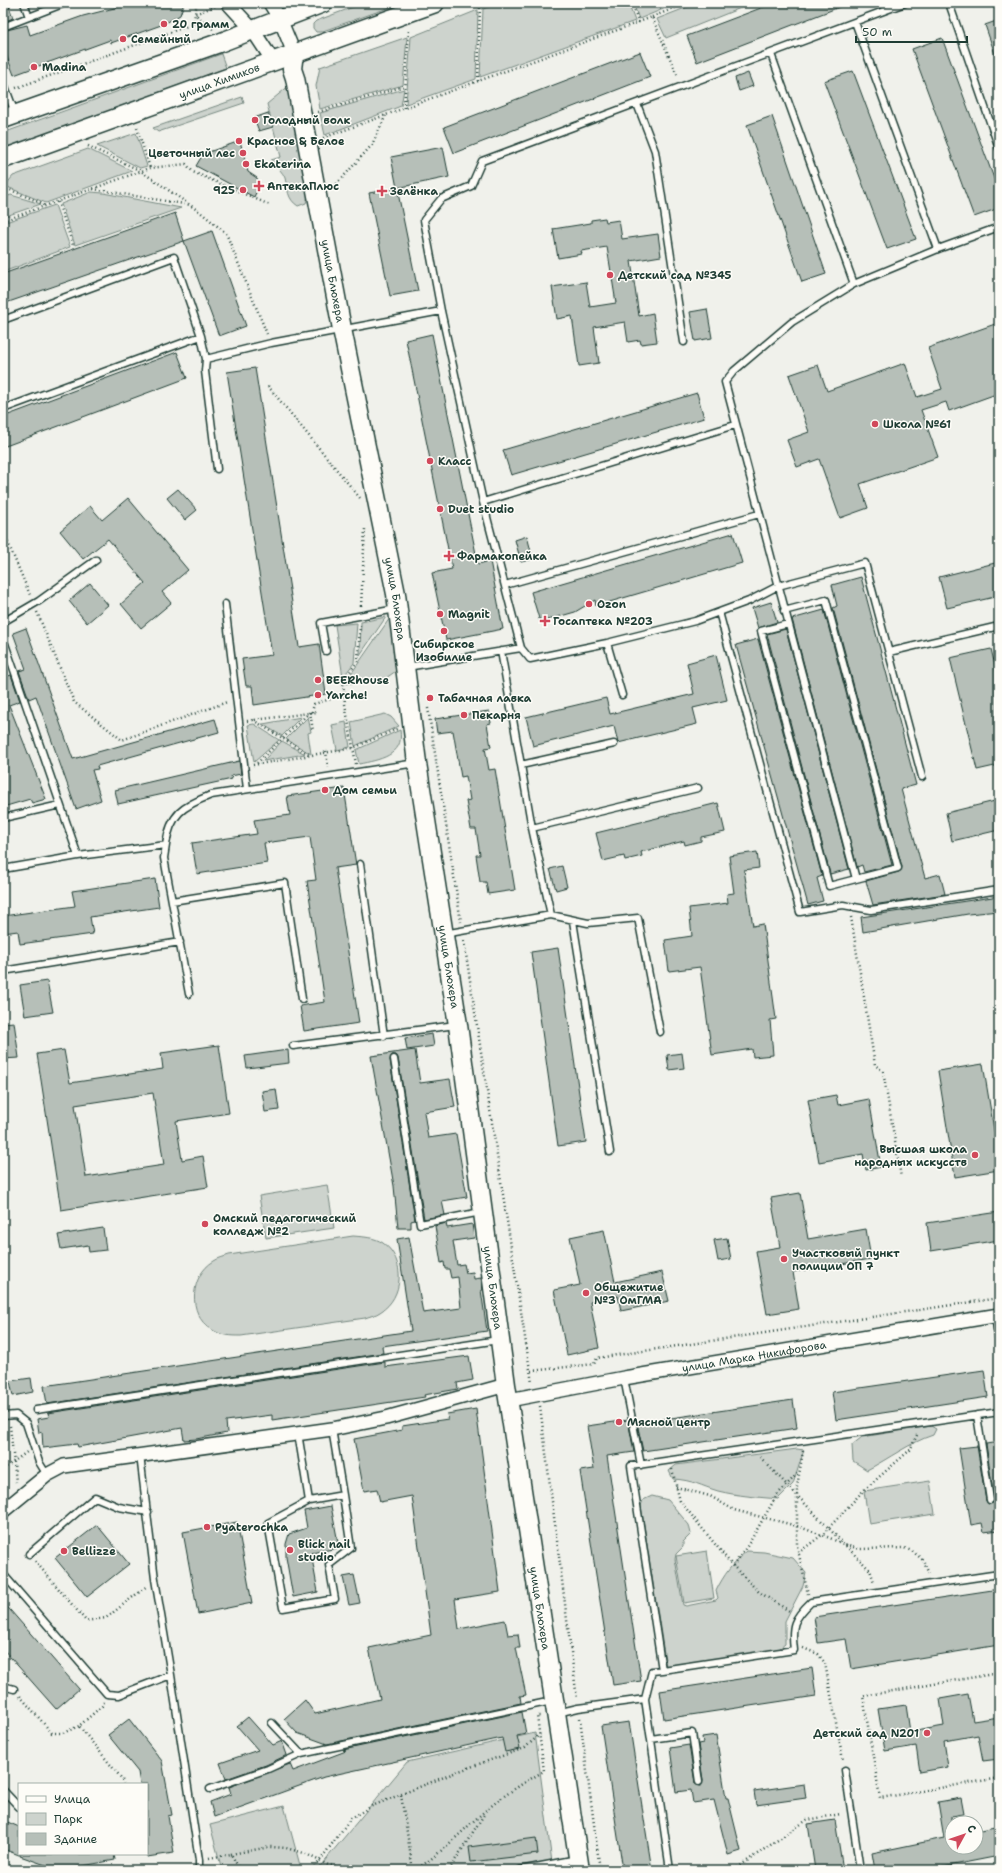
<svg xmlns="http://www.w3.org/2000/svg" width="1002" height="1873" font-family="'Shantell Sans',sans-serif">
<style>
.green{fill:#cdd3cd;stroke:#768880}
.building{fill:#b6bfb8;stroke:#1f3d34;fill-rule:evenodd}
.lines{fill:none;stroke-linecap:round;stroke-linejoin:round}
.lane-casing{stroke:#1f3d34;stroke-width:9}
.street-casing{stroke:#1f3d34;stroke-width:16}
.secondary-casing{stroke:#1f3d34;stroke-width:21}
.path{stroke:#1f3d34;stroke-width:2.5;stroke-dasharray:1 3;stroke-linecap:butt}
.lane{stroke:#fdfcf7;stroke-width:6}
.street{stroke:#fdfcf7;stroke-width:13}
.secondary{stroke:#fdfcf7;stroke-width:18}
.poi-dot{fill:#d1495b;stroke:#fdfcf7;stroke-width:1.5}
.labels{text-anchor:middle;stroke-width:3;stroke-linejoin:round;paint-order:stroke}
.poi-label{font-size:11px;font-weight:bold;fill:#1f3d34;stroke:#fdfcf7;text-anchor:start}
.street-label{font-size:11px;fill:#1f3d34;stroke:#fdfcf7}
</style>
<rect width="100%" height="100%" fill="#f0f1eb"/>
<filter id="ink" filterUnits="userSpaceOnUse"><feTurbulence type="fractalNoise" baseFrequency=".025" numOctaves="2"/><feDisplacementMap in="SourceGraphic" scale="8" xChannelSelector="R" yChannelSelector="G"/><feConvolveMatrix kernelMatrix="1 2 1 2 8 2 1 2 1" color-interpolation-filters="sRGB"/></filter>
<g filter="url(#ink)">
<path class="green" d="M364 3H402L320 32H316L313 28V24L316 21Z
M500 3H628L635 21 480 77 483 9Z
M633 3H678L639 19Z
M698 3H753L666 38 657 19Z
M478 10 476 79 406 104 411 37Z
M407 37 403 85 320 109 316 86 320 67Z
M221 54 226 68 3 149V133Z
M290 85 308 196 306 203 298 206C287 199 288 189 285 178 283 172 275 165 271 160L281 157 267 104Z
M404 89 401 106 325 135 320 113Z
M242 97 244 103 158 132 153 128Z
M136 133 147 166 140 168 97 146Z
M88 149 132 171 46 203 5 186 13 176Z
M91 192 103 193 181 208 75 245 61 204Z
M11 195 41 204 3 217V198Z
M55 205 70 247 3 272V223Z
M392 615 396 671 386 678 344 684Z
M386 617 360 655 361 622Z
M357 623 354 663 343 677 335 625Z
M385 714 391 717 399 726 355 746 351 722Z
M301 717 282 736 262 724H263Z
M308 717 311 732 308 733 311 754 286 739Z
M346 722 350 747 337 750 332 725Z
M254 724 279 740 254 762 248 725Z
M400 730C405 756 378 760 359 764L356 750Z
M282 741 305 754 263 761Z
M327 1185 334 1228 266 1238 259 1196Z
M353 1236C364 1237 374 1237 383 1243 406 1259 404 1298 380 1312 376 1315 370 1316 365 1318L241 1336C230 1336 221 1336 211 1329 187 1314 190 1275 214 1261 218 1258 224 1257 229 1255Z
M931 1426 936 1429 933 1435C911 1442 888 1459 867 1470L853 1461 852 1445 862 1437Z
M797 1449 804 1450 793 1484 778 1499C758 1497 738 1496 718 1491 701 1486 693 1480 673 1479L669 1471 676 1465Z
M930 1481 935 1514 869 1524 864 1491Z
M652 1496 668 1500 689 1525 691 1534 683 1542V1547L676 1554 675 1559 683 1605 686 1606 716 1600 718 1598 716 1591C723 1576 734 1561 747 1551L764 1552 793 1558 806 1573 803 1586 785 1621V1644L779 1649 666 1666 641 1506 643 1500Z
M707 1551 714 1598 684 1603 676 1556Z
M535 1733 553 1870H317L407 1762Z
M284 1806 301 1869 222 1870 210 1825Z"/>
<path class="building" d="M3 3H8L13 18 3 22Z
M134 3H184L180 15 164 24 111 43 110 40 14 75 3 46V31L27 25 30 35 83 16Z
M774 3 847 4 697 62 687 36Z
M999 20V60H997L985 25Z
M942 38 999 192V208L974 217 912 49Z
M640 52 650 77 454 153 444 127Z
M853 71 916 239 887 249 824 81Z
M748 73 753 86 739 91 735 78Z
M268 113 273 127 259 131 254 118Z
M772 116 826 274 802 282 747 125Z
M240 141 248 172 257 178 259 186 254 197 196 166 203 154Z
M443 147 449 177 397 188 391 157Z
M397 188 418 291 390 296 369 193Z
M175 213 184 241 3 304V274Z
M605 218 606 222 619 220 622 239 658 234 661 256 631 261 639 316 653 313 657 342 641 344 640 340 628 342 625 322 594 327 599 363 579 366 572 316 557 319 552 287 586 282 590 307 616 303 607 247 581 251 582 254 558 258 553 229 591 223V220Z
M212 231 246 326 219 336 184 241Z
M707 309 712 338 695 341 690 312Z
M995 324 999 336V393L949 411 946 402 921 410 938 457 860 484 868 508 840 518 819 459 797 467 787 440 809 432 789 375 818 365 827 391 905 363 917 397 942 389 928 348Z
M432 334 478 564 490 561 503 629 446 640 432 573 452 569 406 340Z
M177 352 187 378 3 447V417Z
M255 368 299 647 319 644 326 694 254 705 252 686H246L242 659 272 655 227 372Z
M697 393 704 418 511 475 503 450Z
M178 489 197 510 185 520 167 498Z
M128 498 188 570 162 592 171 603 141 628 121 604 145 583 108 539 83 559 60 531 90 506 102 520Z
M733 533 742 563 596 606 595 600 575 612 540 622 531 592Z
M527 536 533 559 521 562 515 540Z
M999 562V596L947 608 939 577Z
M861 577 916 785 901 789 925 878 940 874 945 894 873 905 866 881 899 872 902 867 833 608 837 606 832 585Z
M90 583 108 605 87 623 69 601Z
M771 602 777 622 758 628 752 608Z
M824 610 892 865 864 872 862 865 857 867 792 619Z
M26 628 73 759 215 719 219 732 97 766 98 769 92 770 101 800 76 809 36 696 29 699 19 671 26 669 13 633Z
M786 629 849 869 830 874 767 634Z
M758 639 822 876 817 878 823 901 808 905 736 645Z
M991 649 999 683V765L977 770 950 658Z
M716 655 727 700 693 708 697 724 618 743 614 726 533 746 526 717 606 698 610 714 694 694 687 663Z
M11 675 20 701 9 705 46 799 32 803 30 799 3 807V678Z
M489 711 491 723 487 724 491 747 485 748 489 770 495 769 515 890 488 894 486 882H480L476 855H480L476 829H471L466 801 470 800 466 776 461 777 453 731 437 733 435 719Z
M239 761 241 774 231 776 232 779 118 804 115 790Z
M344 788 356 865 335 868 359 1023 304 1031 300 1006 325 1002 307 881 316 880 310 837 264 843 267 863 197 874 192 843 257 834 254 820 290 815 287 796Z
M999 800V830L952 841 946 813Z
M718 803 725 832 701 837V841L685 845 684 841 641 852 642 856 625 860 624 856 603 861 596 833Z
M757 852 759 868 744 870 753 926 763 924 776 1019 770 1020 773 1055 753 1057 752 1049 712 1055 700 967 669 971 665 940 692 936 689 908 728 903 727 894 734 893 729 856Z
M562 866 567 887 556 890 550 869Z
M155 879 159 907 90 917 93 934 20 944 18 931 3 933V916L75 906 72 891Z
M999 896V911L968 914 863 932 861 917Z
M558 948 586 1142 558 1146 531 952Z
M47 981 53 1012 25 1016 20 985Z
M14 1022 19 1058 3 1059V1023Z
M432 1034 434 1046 407 1050 405 1038Z
M219 1045 229 1113 176 1121 182 1160 203 1156 208 1187 61 1210 37 1054 64 1050 70 1083 163 1069 161 1053ZM153 1093 164 1165 86 1177 75 1105Z
M288 1050 289 1063 247 1068 245 1056Z
M415 1050 420 1083 450 1079 455 1107 424 1112 428 1138 456 1134 467 1197 442 1201 445 1215 424 1219 398 1058 396 1055H392L390 1060 415 1220 411 1221V1228H398L394 1186 371 1056Z
M682 1053 684 1068 669 1070 667 1055Z
M983 1064 995 1136 999 1135V1148H997L999 1170 955 1177 938 1071Z
M276 1089 279 1110 265 1112 262 1091Z
M836 1095 838 1105 869 1099 881 1167 866 1170 863 1154 819 1162 808 1100Z
M800 1193 808 1239 866 1229 871 1259 793 1272 799 1309 767 1314 756 1251 780 1247 771 1198Z
M999 1212V1240L931 1251 927 1223Z
M446 1223 447 1228 472 1224 474 1238 453 1241 457 1265 464 1264 466 1273 473 1272 474 1279 481 1278 483 1290H481L487 1331 382 1346 383 1353 47 1404 44 1386 411 1331 397 1239 409 1237 423 1313 461 1308 458 1277 451 1278 449 1269H445L444 1262 441 1263 435 1226Z
M103 1228 106 1250 89 1252 88 1245 61 1249 58 1235Z
M604 1230 615 1282 662 1272 669 1301 621 1311 618 1296 590 1302 599 1348 567 1355 554 1290 580 1285 570 1237Z
M727 1238 731 1259 718 1261 714 1240Z
M469 1356 473 1380 457 1383 458 1389 424 1395 425 1397 272 1420V1415L226 1421 227 1433 196 1439 184 1440 182 1428 78 1447 77 1444 43 1448 42 1432 39 1433 37 1419 49 1417 48 1413 385 1362V1367Z
M984 1370 988 1397 836 1420 832 1392Z
M31 1378 33 1392 13 1396 10 1381Z
M793 1400 797 1428 643 1451 637 1423Z
M476 1409 500 1592 455 1599 459 1629 505 1620 508 1635 518 1634 520 1648H516L526 1695 520 1696 521 1703 327 1744 297 1733 284 1719 305 1700 315 1714 380 1699 369 1648 431 1635 412 1496 380 1502 377 1489 364 1491 354 1439 402 1430V1426L448 1419 447 1414Z
M628 1420 634 1452 607 1456 641 1681 613 1685 580 1471 594 1469 587 1426Z
M999 1442V1530L984 1532 982 1523 971 1525 959 1448 977 1446 986 1501 990 1504 994 1499 986 1444Z
M331 1506 339 1548 311 1553 318 1592 293 1597 286 1557V1544L289 1534 307 1528 304 1511Z
M237 1522 252 1603 198 1614 183 1532Z
M97 1525 129 1564 87 1597 55 1558Z
M354 1575 360 1603 349 1605 343 1577Z
M999 1589V1645L851 1669 846 1639 818 1643 814 1617Z
M3 1602 79 1689 56 1709 3 1649Z
M812 1668 816 1696 664 1719 660 1691Z
M968 1694 973 1721 999 1717V1759L983 1761 978 1735 944 1741 948 1767 920 1772 916 1746 885 1751 878 1709 906 1705 910 1732 944 1726 940 1699Z
M522 1712 526 1734 517 1736 520 1749 505 1752 502 1738 324 1777 214 1817 210 1802 231 1794 229 1787 290 1764 293 1771 346 1751 343 1750Z
M248 1717 273 1745 282 1741 287 1755 266 1765 226 1779 220 1763 258 1750 237 1726Z
M129 1719 162 1761 172 1815 168 1816 174 1853 147 1857V1784H140L138 1772 108 1735Z
M629 1722 648 1845 652 1870H623L601 1726Z
M716 1735 726 1798H728L741 1851 728 1855 714 1800 693 1803 691 1790 676 1792 670 1748 689 1745 695 1783 700 1786 703 1781 698 1744 703 1743 702 1737Z
M804 1784 806 1798 756 1805 754 1791Z
M961 1798 964 1814 952 1816V1847H976V1832L999 1827V1856L928 1870H875L872 1853 944 1838 938 1802Z
M3 1820 19 1827V1855L3 1849Z
M835 1820 843 1870H815L808 1824Z
M536 1838 538 1854 471 1862 469 1847Z
M20 1854H114L115 1860 66 1869 54 1868 20 1856Z"/>
<g class="lines">
<g class="lane-casing">
<path id="lane" d="M24 3 29 17
M949 3 999 148
M855 22 938 249
M3 27 65 3
M771 54 854 284
M3 81 15 113
M637 104 655 151 684 342
M3 320 174 257 201 336
M206 359 205 371 217 469
M3 409 201 336 206 359 271 343 441 311
M483 502 735 425
M505 585 759 514
M225 604 247 789
M784 611 826 600 898 868 829 886 761 631 788 624
M719 612 800 912 843 905 871 910 999 890
M3 622 39 601 96 560
M3 638 78 856
M607 643 622 695
M521 648 483 502 441 311 424 220 441 199 471 186 482 161 905 3
M326 651 321 623 396 609
M501 651 532 828 551 915
M889 652 999 626
M407 667 521 648 530 659 607 643 695 621 749 601 778 586 865 563 922 777
M521 765 614 744
M3 818 60 805
M532 828 698 788
M166 845 164 858 189 994
M360 864 384 1036
M3 869 78 856 166 845C170 814 183 806 211 795L416 763
M856 879 725 382 734 371 792 322 854 284 938 249 999 227
M172 901 285 883 302 999
M573 921 610 1152
M444 934 551 915 588 923 638 918 660 1032
M3 971 180 942
M293 1046 456 1025
M394 1059 420 1224 481 1212
M995 1316 999 1342
M624 1378 641 1465
M36 1410 498 1340
M977 1415 990 1500
M3 1416 16 1415 26 1423 39 1462 47 1475
M298 1433 309 1501 343 1495 332 1429
M140 1455 155 1579 171 1675 199 1860V1870
M309 1501 268 1523 283 1608 335 1599 329 1565 351 1548 343 1495
M29 1554 95 1497 119 1507 148 1512
M3 1574 107 1694 119 1695 171 1675
M662 1670 794 1650C791 1626 793 1619 811 1602L999 1574
M3 1686 14 1689
M557 1713 578 1708 645 1699
M272 1723 301 1754
M651 1739 692 1733 699 1782
M845 1770 860 1870
M210 1789 268 1769 301 1754 552 1701
M3 1790 19 1807
M520 1870 577 1859
M670 1870 645 1699 652 1671 662 1670 631 1466 999 1412"/>
</g>
<g class="street-casing">
<g id="street">
<path d="M228 3 252 29 273 61"/>
<path d="M270 3 280 19 294 53"/>
<path id="s1" d="M509 1400 624 1378 999 1315"/>
<path d="M3 1511 47 1475 64 1466 332 1429 386 1418 506 1385"/>
</g>
</g>
<g class="secondary-casing">
<g id="secondary">
<path id="s2" d="M294 53 292 69 295 78 342 329 396 594 417 763 458 1025 506 1385 580 1870"/>
<path d="M3 119 219 43 323 3"/>
<path id="s3" d="M3 159 435 3"/>
</g>
</g>
<path class="path" d="M631 3 639 22 652 17 678 77
M652 17 688 3
M213 29 195 14 215 6
M478 81 480 5
M16 88 193 24 197 3
M404 108 409 30
M318 112 405 86
M137 128 150 168
M323 138 639 22
M88 146 141 171 200 212 226 233 267 334
M3 187 42 203 44 206
M334 187 372 145 386 115
M93 189 190 205
M58 202 74 248
M3 221 150 168 186 164 193 172 270 205
M268 386 360 498
M3 531 30 595
M361 606 365 529
M37 612 74 702 122 740 227 702
M428 708 461 922
M310 712 313 731
M312 712 314 704 344 695
M253 720 310 755
M247 721 317 712
M326 751 328 768
M257 763 310 712
M356 764 345 704 343 681 358 661 360 625
M253 765 353 748 397 729
M851 917 875 1065 883 1071 901 1177
M464 941 532 1383
M531 1371 594 1364 597 1358 999 1298
M540 1406 577 1699
M10 1426 16 1482
M803 1451 797 1487V1546L808 1594
M760 1457 843 1543
M3 1469 27 1452
M672 1469 680 1501 732 1565 759 1592 791 1612
M676 1487 710 1496 734 1510 797 1526 830 1538 845 1545 860 1549 904 1548 912 1551 923 1560 929 1574
M846 1546 870 1570 874 1582
M798 1553 822 1535 863 1491 910 1450 918 1433
M35 1561 86 1621 106 1618 147 1586
M733 1566 748 1545 777 1495 799 1472
M803 1648 818 1654 825 1663 843 1760
M999 1673 863 1696 880 1798 999 1778
M20 1696 52 1733H63L79 1726
M104 1702 102 1706 79 1726 122 1779 123 1784
M580 1718 600 1870
M401 1795 413 1870
M231 1854 270 1847 286 1848 304 1853 328 1865 360 1870
M209 1858 231 1854 240 1870
M313 1870 351 1818 372 1806 459 1771 525 1748 540 1734
M415 1870C443 1853 465 1827 490 1807 507 1793 525 1782 544 1771L537 1716H540
M449 1870 485 1813
M464 1870 472 1868 495 1870
M734 1870 807 1820 841 1814"/>
<use href="#lane" class="lane"/>
<use href="#street" class="street"/>
<use href="#secondary" class="secondary"/>
</g>
</g>
<g class="poi-dot">
<circle cx="164" cy="24" r="4"/>
<circle cx="123" cy="39" r="4"/>
<circle cx="34" cy="67" r="4"/>
<circle cx="255" cy="120" r="4"/>
<circle cx="239" cy="141" r="4"/>
<circle cx="243" cy="153" r="4"/>
<circle cx="246" cy="164" r="4"/>
<path d="M257 180h4v4h4v4h-4v4h-4v-4h-4v-4h4z"/>
<circle cx="243" cy="190" r="4"/>
<path d="M380 185h4v4h4v4h-4v4h-4v-4h-4v-4h4z"/>
<circle cx="610" cy="275" r="4"/>
<circle cx="875" cy="424" r="4"/>
<circle cx="430" cy="461" r="4"/>
<circle cx="440" cy="509" r="4"/>
<path d="M447 550h4v4h4v4h-4v4h-4v-4h-4v-4h4z"/>
<circle cx="589" cy="604" r="4"/>
<circle cx="440" cy="614" r="4"/>
<path d="M543 615h4v4h4v4h-4v4h-4v-4h-4v-4h4z"/>
<circle cx="444" cy="631" r="4"/>
<circle cx="318" cy="680" r="4"/>
<circle cx="318" cy="695" r="4"/>
<circle cx="430" cy="698" r="4"/>
<circle cx="464" cy="715" r="4"/>
<circle cx="325" cy="790" r="4"/>
<circle cx="975" cy="1155" r="4"/>
<circle cx="205" cy="1224" r="4"/>
<circle cx="784" cy="1259" r="4"/>
<circle cx="586" cy="1293" r="4"/>
<circle cx="619" cy="1422" r="4"/>
<circle cx="207" cy="1527" r="4"/>
<circle cx="290" cy="1550" r="4"/>
<circle cx="64" cy="1551" r="4"/>
<circle cx="927" cy="1733" r="4"/>
</g>
<g class="labels">
<g class="poi-label">
<text x="172" y="28">20 грамм</text>
<text x="131" y="43">Семейный</text>
<text x="42" y="71">Madina</text>
<text x="263" y="124">Голодный волк</text>
<text x="247" y="145">Красное &amp; Белое</text>
<text x="235" y="157" text-anchor="end">Цветочный лес</text>
<text x="254" y="168">Ekaterina</text>
<text x="267" y="190">АптекаПлюс</text>
<text x="235" y="194" text-anchor="end">925</text>
<text x="390" y="195">Зелёнка</text>
<text x="618" y="279">Детский сад №345</text>
<text x="883" y="428">Школа №61</text>
<text x="438" y="465">Класс</text>
<text x="448" y="513">Duet studio</text>
<text x="457" y="560">Фармакопейка</text>
<text x="597" y="608">Ozon</text>
<text x="448" y="618">Magnit</text>
<text x="553" y="625">Госаптека №203</text>
<text x="444" y="648" text-anchor="middle">Сибирское<tspan x="444" dy="13">Изобилие</tspan></text>
<text x="326" y="684">BEERhouse</text>
<text x="326" y="699">Yarche!</text>
<text x="438" y="702">Табачная лавка</text>
<text x="472" y="719">Пекарня</text>
<text x="333" y="794">Дом семьи</text>
<text x="967" y="1153" text-anchor="end">Высшая школа<tspan x="967" dy="13">народных искусств</tspan></text>
<text x="213" y="1222">Омский педагогический<tspan x="213" dy="13">колледж №2</tspan></text>
<text x="792" y="1257">Участковый пункт<tspan x="792" dy="13">полиции ОП 7</tspan></text>
<text x="594" y="1291">Общежитие<tspan x="594" dy="13">№3 ОмГМА</tspan></text>
<text x="627" y="1426">Мясной центр</text>
<text x="215" y="1531">Pyaterochka</text>
<text x="298" y="1548">Blick nail<tspan x="298" dy="13">studio</tspan></text>
<text x="72" y="1555">Bellizze</text>
<text x="919" y="1737" text-anchor="end">Детский сад N201</text>
</g>
<g class="street-label">
<text dy="4" stroke="none"><textPath href="#s3" startOffset="230">улица Химиков</textPath></text>
<text dy="4" stroke="none"><textPath href="#s2" startOffset="232">улица Блюхера</textPath></text>
<text dy="4" stroke="none"><textPath href="#s2" startOffset="556">улица Блюхера</textPath></text>
<text dy="4" stroke="none"><textPath href="#s2" startOffset="928">улица Блюхера</textPath></text>
<text dy="4" stroke="none"><textPath href="#s2" startOffset="1252">улица Блюхера</textPath></text>
<text dy="4" stroke="none"><textPath href="#s1" startOffset="249">улица Марка Никифорова</textPath></text>
<text dy="4" stroke="none"><textPath href="#s2" startOffset="1576">улица Блюхера</textPath></text>
</g>
</g>
<rect width="1002" height="1873" fill="none" stroke="#fdfcf7" stroke-width="16"/>
<rect x="8" y="8" width="986" height="1857" fill="none" stroke="#1f3d34" stroke-width="1.5" filter="url(#ink)"/>
<rect x="18" y="1783" width="130" height="72" fill="#fdfcf7" stroke="#a4b0a9"/>
<rect x="26" y="1796" width="20" height="6" fill="#fdfcf7" stroke="#a4b0a9"/>
<text x="54" y="1803" font-size="12" fill="#1f3d34">Улица</text>
<rect x="26" y="1813" width="20" height="12" fill="#cdd3cd" stroke="#a4b0a9"/>
<text x="54" y="1823" font-size="12" fill="#1f3d34">Парк</text>
<rect x="26" y="1833" width="20" height="12" fill="#b6bfb8" stroke="#a4b0a9"/>
<text x="54" y="1843" font-size="12" fill="#1f3d34">Здание</text>
<g transform="translate(964 1835) rotate(50)"><circle r="19" fill="#fdfcf7" stroke="#a4b0a9"/>
<path d="M0-3L7 15L0 10L-7 15Z" fill="#d1495b"/>
<text y="-6" font-size="11" font-weight="bold" text-anchor="middle" fill="#1f3d34">С</text>
</g>
<path d="M856 36v6h111v-6" fill="none" stroke="#1f3d34" stroke-width="2"/>
<text x="862" y="36" font-size="12" fill="#1f3d34" stroke="#fdfcf7" stroke-width="3" paint-order="stroke">50 m</text>
</svg>
